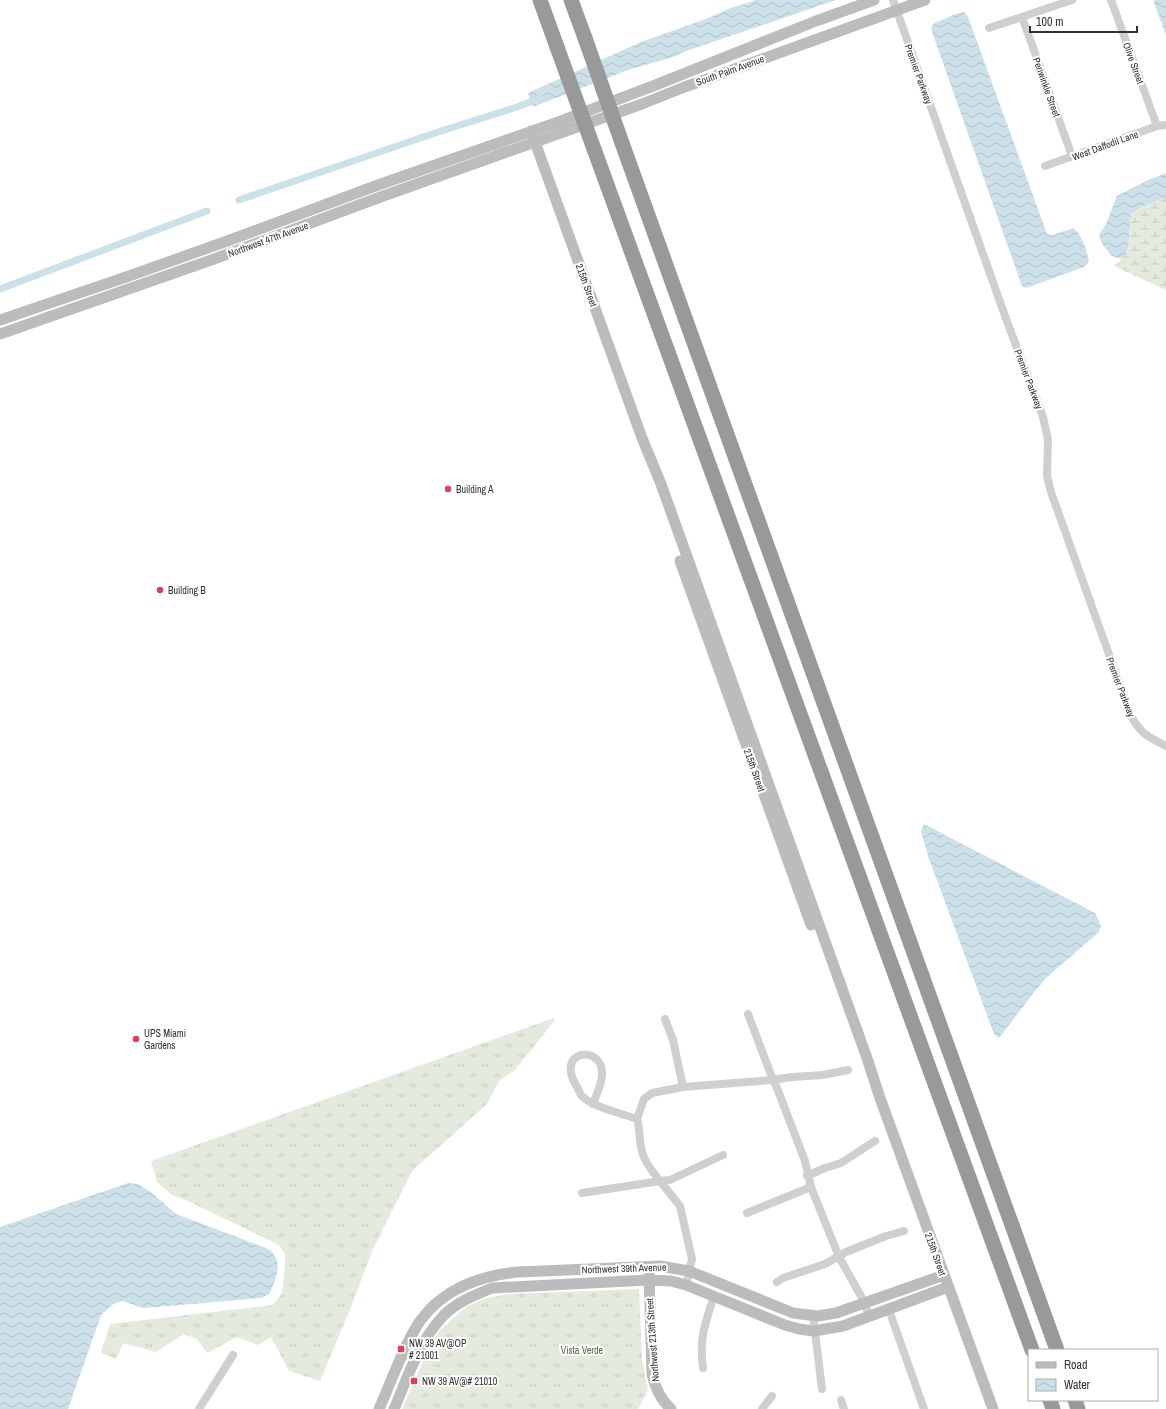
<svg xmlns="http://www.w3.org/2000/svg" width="1166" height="1409" font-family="'Archivo Narrow',sans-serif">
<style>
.grass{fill:url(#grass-tufts)}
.wetland{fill:url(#wetland-marsh)}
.water{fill:url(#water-waves)}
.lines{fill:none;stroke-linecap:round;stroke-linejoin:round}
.canal{stroke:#cce0e9;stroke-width:7}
.street{stroke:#cfcfcf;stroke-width:8}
.secondary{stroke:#bcbcbc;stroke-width:11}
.highway{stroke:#999;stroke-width:15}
.highway-bridge{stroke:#999;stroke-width:15}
.poi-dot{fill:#db4255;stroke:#fff;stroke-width:1.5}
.labels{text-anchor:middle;stroke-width:4;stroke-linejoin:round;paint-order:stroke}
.street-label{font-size:10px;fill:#323232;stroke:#fff}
.poi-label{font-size:10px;fill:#323232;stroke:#fff;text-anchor:start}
.park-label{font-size:10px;fill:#576b41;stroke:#fff}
</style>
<defs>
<pattern id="grass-tufts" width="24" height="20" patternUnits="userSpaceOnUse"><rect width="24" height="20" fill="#e5eade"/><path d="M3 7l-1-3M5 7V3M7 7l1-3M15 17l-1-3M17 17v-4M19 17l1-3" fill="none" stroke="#c5c9bf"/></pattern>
<pattern id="wetland-marsh" width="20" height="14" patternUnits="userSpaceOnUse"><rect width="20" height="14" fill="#e5eade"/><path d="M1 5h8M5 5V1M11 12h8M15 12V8" fill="none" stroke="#c5c9bf"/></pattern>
<pattern id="water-waves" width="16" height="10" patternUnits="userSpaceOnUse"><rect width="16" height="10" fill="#cce0e9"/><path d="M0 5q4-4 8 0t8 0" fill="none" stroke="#b0c1c8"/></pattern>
</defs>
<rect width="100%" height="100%" fill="#fff"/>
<path class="grass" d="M554 1018 555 1020 515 1070 499 1081 487 1104 412 1171 373 1249 349 1312 320 1381 289 1371 271 1337 258 1345 237 1337 207 1353 197 1339 184 1334 156 1352 123 1343 116 1359 101 1353 110 1324 273 1305 282 1293 285 1267V1254L279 1245 190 1202 172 1195 157 1182 151 1161Z
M639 1289 642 1359 648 1390 638 1409H402L428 1350 439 1331 466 1307 483 1299 507 1294Z"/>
<path class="wetland" d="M1166 197V290L1114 266 1122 259 1128 249 1131 214 1140 208Z"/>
<path class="water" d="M756 0H836L689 50 673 57 631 69 533 107 528 93 641 42 706 19 728 9Z
M1154 0H1166V35L1154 3Z
M964 12 968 17 1047 234 1053 235 1073 228C1082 234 1087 251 1089 262L1084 267 1026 288 1022 286 931 29 933 24 955 14Z
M1166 173V197L1140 208 1131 214 1128 249 1122 259 1112 256 1102 244 1099 235 1106 224 1117 196 1146 181Z
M924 824 1095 913 1101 925 1099 932 1047 977 1035 991 999 1038 994 1034 928 856 921 831Z
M128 1183 138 1184 151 1192 176 1214 266 1248C285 1258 277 1278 269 1294L261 1298 144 1308 122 1301 113 1304 101 1315 68 1409H0V1227Z"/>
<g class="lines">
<path class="canal" d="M239 200 438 132 517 107 540 98
M0 289 207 211"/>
<path class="street" d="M893 0 1005 316 1043 417 1048 440 1047 476 1051 492 1131 716C1141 734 1148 737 1166 746
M1111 0 1157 126
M1022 17 1072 156
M989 28 1072 0
M1045 166 1157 126 1166 125
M748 1014 773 1080 777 1088 805 1161 811 1187 839 1257 861 1296 870 1317
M665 1019 673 1040 683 1087
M593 1104C596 1095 603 1082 602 1072 601 1044 554 1050 577 1087 579 1090 580 1095 583 1097 593 1107 623 1114 637 1119 640 1128 639 1138 641 1147 643 1160 652 1171 660 1181L670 1180 723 1155
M637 1119 644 1099 652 1093 683 1087 773 1080 792 1077 823 1075 848 1070
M807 1176 825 1168 841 1163 875 1141
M582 1193 660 1181 680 1206 692 1259 686 1285
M747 1213 811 1187
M777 1282 783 1278 825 1264 846 1252 886 1236 904 1231
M889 1310 924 1409
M813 1316 822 1389
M703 1368C699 1338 705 1324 714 1296
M841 1400 844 1409
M199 1409 233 1355
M762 1409 772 1396"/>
<path class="secondary" d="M531 131 642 438 661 484 868 1061 880 1098 993 1409
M0 320 129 276 230 240 378 185 561 121 653 86 816 21 874 0
M0 334 214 259 386 195 642 104 682 88 925 0
M680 561 811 925
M649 1273 652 1374C655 1388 660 1399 671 1409
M379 1409C392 1380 403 1347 420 1321 423 1317 427 1313 430 1309 454 1285 485 1275 518 1272L660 1266 689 1271 793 1313 817 1316 836 1313 944 1275
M394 1409C408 1377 419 1341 444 1315 457 1302 475 1295 492 1288L648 1280 671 1281 686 1285 785 1325 799 1329 814 1331 843 1326 948 1287"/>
<path class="highway" d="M540 0 557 47
M571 0 585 38
M622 143 1057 1350
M594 149 1032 1350
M1050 1400 1053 1409
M1075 1400 1078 1409"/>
<path class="highway-bridge" d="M585 38 622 143
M557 47 594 149"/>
</g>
<g class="poi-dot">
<circle cx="448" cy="489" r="4"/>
<circle cx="160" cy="590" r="4"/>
<circle cx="136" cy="1039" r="4"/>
<rect x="397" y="1345" width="8" height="8" rx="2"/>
<rect x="410" y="1377" width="8" height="8" rx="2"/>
</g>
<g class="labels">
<g class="street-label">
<text transform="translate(1134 63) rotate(70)" y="4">Olive Street</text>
<text transform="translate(730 70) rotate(-20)" y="4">South Palm Avenue</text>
<text transform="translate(919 74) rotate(70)" y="4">Premier Parkway</text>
<text transform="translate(1047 87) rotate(70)" y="4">Periwinkle Street</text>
<text transform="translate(1105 145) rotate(-20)" y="4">West Daffodil Lane</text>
<text transform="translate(268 239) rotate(-20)" y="4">Northwest 47th Avenue</text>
<text transform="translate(587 285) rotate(70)" y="4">215th Street</text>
<text transform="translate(1029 379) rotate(69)" y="4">Premier Parkway</text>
<text transform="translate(1121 687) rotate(69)" y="4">Premier Parkway</text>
<text transform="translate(755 770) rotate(70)" y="4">215th Street</text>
<text transform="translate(936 1254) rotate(70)" y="4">215th Street</text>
<text transform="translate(624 1268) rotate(-2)" y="4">Northwest 39th Avenue</text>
<text transform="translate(652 1340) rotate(-94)" y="4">Northwest 213th Street</text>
</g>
<g class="poi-label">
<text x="456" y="493">Building A</text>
<text x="168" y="594">Building B</text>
<text x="144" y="1037">UPS Miami<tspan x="144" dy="12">Gardens</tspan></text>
<text x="409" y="1347">NW 39 AV@OP<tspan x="409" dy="12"># 21001</tspan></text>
<text x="422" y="1385">NW 39 AV@# 21010</text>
</g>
<g class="park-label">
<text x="582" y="1354">Vista Verde</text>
</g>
</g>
<rect x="1028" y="1349" width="130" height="52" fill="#ffffff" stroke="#adadad"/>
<rect x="1036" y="1362" width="20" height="6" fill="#bcbcbc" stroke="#adadad"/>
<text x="1064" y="1369" font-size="12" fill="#323232">Road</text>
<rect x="1036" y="1379" width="20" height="12" fill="url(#water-waves)" stroke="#adadad"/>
<text x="1064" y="1389" font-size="12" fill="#323232">Water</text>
<path d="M1030 26v6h107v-6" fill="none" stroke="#323232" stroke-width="2"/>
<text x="1036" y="26" font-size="12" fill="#323232" stroke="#ffffff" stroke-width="3" paint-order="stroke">100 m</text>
</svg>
